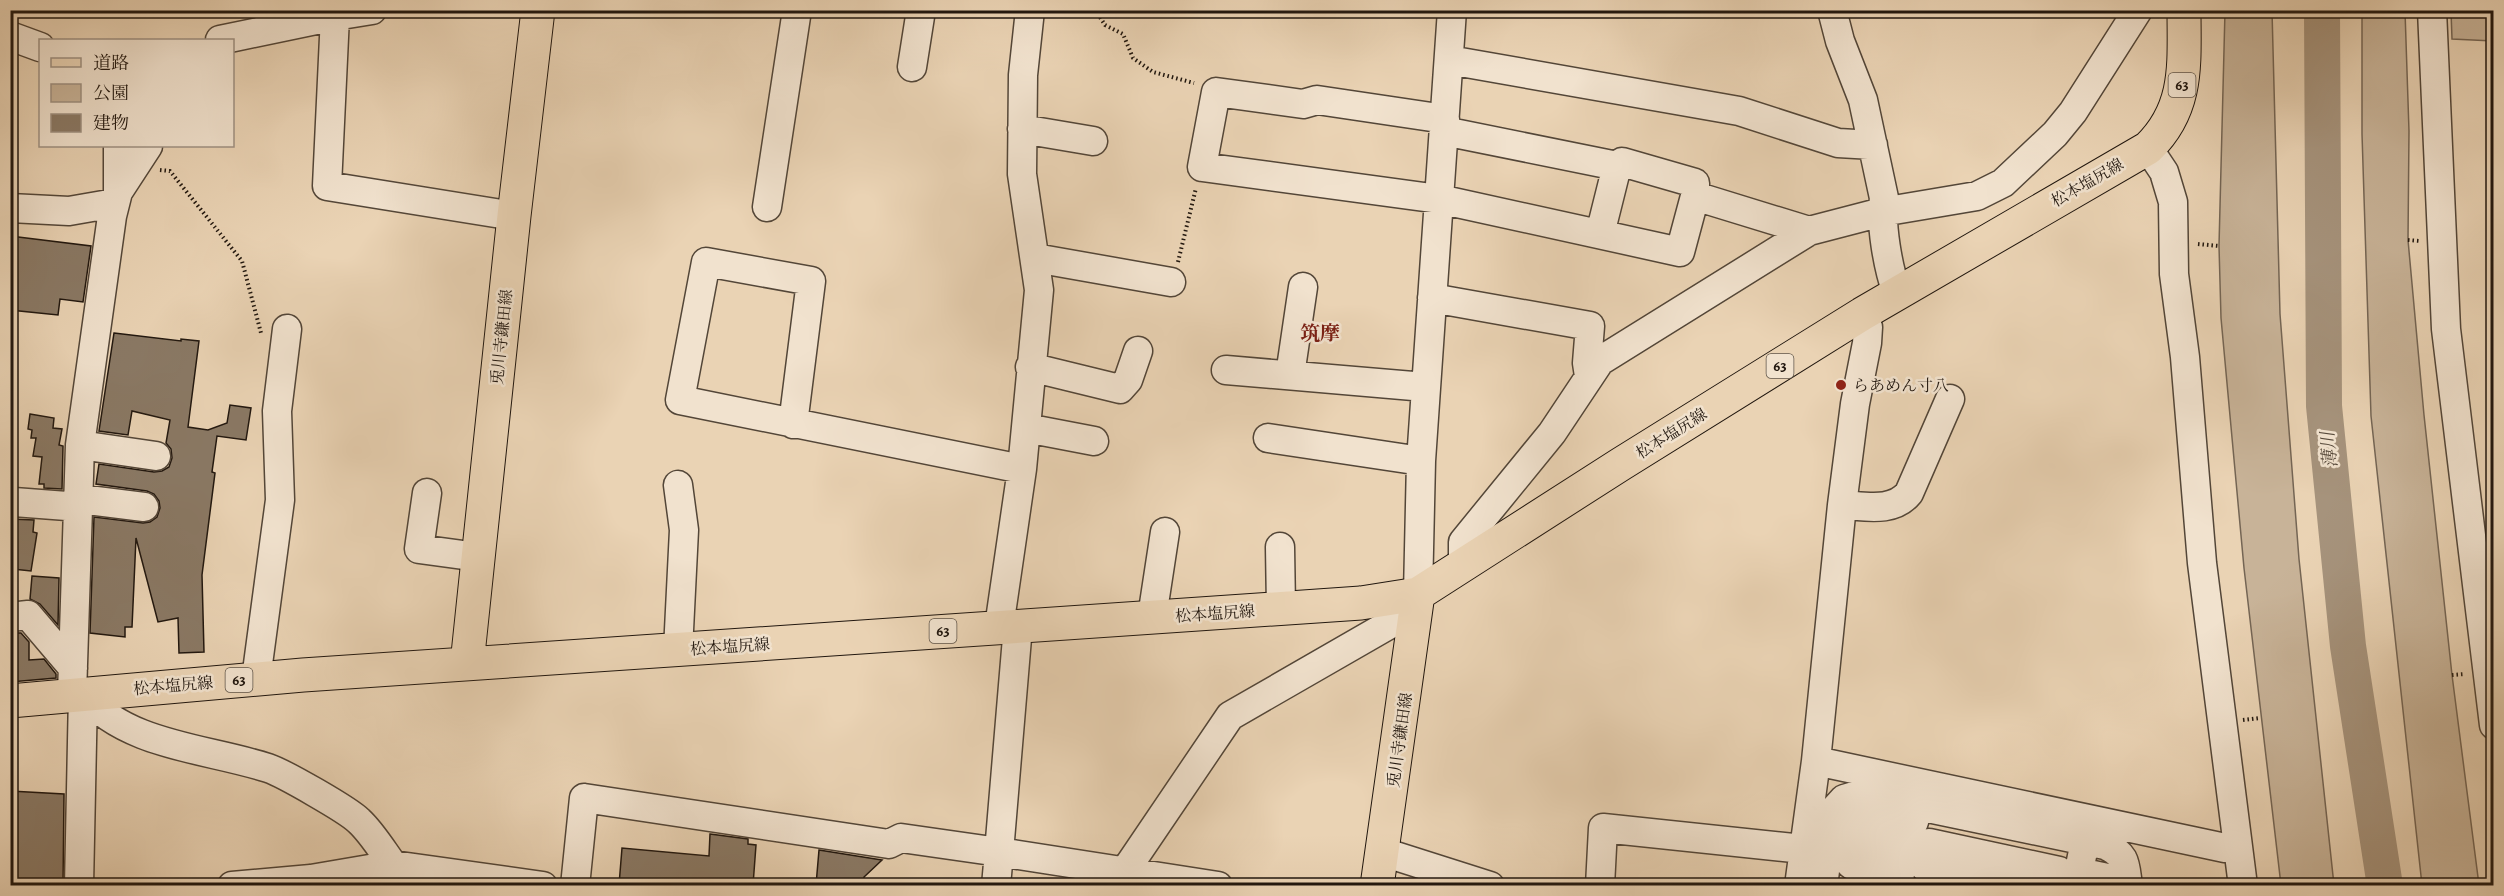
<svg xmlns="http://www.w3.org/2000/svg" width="2504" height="896" font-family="Alegreya,'Noto Serif JP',serif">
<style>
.green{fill:#c8b398;stroke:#746554;stroke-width:1.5}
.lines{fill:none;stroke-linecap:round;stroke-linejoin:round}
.river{stroke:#a6937c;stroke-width:36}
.building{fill:#8a7965;stroke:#21170f;stroke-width:1.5}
.minor-casing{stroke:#534638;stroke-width:31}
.major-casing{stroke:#21170f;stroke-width:35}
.path{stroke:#21170f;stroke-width:4;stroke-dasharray:1.5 3;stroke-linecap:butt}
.minor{stroke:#f1e2ce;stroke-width:28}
.major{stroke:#ead3b4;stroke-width:33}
.poi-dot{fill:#8f2418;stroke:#f1e2ce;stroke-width:2}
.labels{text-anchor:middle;stroke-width:5;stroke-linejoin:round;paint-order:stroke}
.shield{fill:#f1e2ce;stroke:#5f5448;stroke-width:1.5}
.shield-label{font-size:15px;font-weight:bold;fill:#21170f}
.street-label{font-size:16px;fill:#21170f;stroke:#f1e2ce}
.poi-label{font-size:16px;fill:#21170f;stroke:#f1e2ce;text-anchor:start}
.water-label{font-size:18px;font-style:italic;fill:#56493b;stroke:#f1e2ce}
.quarter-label{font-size:20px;font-weight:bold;fill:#7a1f14;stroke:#f1e2ce}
</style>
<rect width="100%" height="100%" fill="#ead3b4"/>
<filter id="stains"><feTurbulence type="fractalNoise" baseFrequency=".00333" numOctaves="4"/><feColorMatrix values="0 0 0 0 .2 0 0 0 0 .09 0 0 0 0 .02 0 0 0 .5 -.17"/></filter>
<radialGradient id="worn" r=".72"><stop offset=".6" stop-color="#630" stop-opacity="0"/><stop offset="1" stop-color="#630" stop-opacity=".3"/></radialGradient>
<path class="green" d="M2225 11H2272L2280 314 2299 559 2334 885H2281L2244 568 2221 318 2219 246Z
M2362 11H2405L2409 131 2408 240 2424 415 2452 675 2479 885H2422L2371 416 2362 134Z
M2451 11H2493V41L2452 39Z"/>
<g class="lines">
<path class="river" d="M2322 10 2324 406 2348 646 2385 886"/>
</g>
<path class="building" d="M10 236 91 246 83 302 60 299 58 315 10 310Z
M114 333 181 341V339L199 341 188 427 208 430 227 423 230 405 251 408 246 440 217 436 212 472 215 473 202 575 204 652 179 653 178 618 158 622 136 538 132 627H125V637L90 633 94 517 143 523 150 522 157 517 160 508 159 501 154 494 147 491 96 484 99 464 154 472 162 471 169 467 172 458 171 449 166 443 170 420 132 411 128 435 99 431Z
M30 414 54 418 53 428 62 429 59 445 63 446 62 489 44 488V484H39L42 457 33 456 36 438H31L32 430 28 429Z
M10 519 34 520 33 532 37 533 31 571 13 569 15 549H10Z
M32 576 59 578 58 625 40 604 30 599Z
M10 633H21L29 642V660L44 659 56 674V678L10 682Z
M10 791 64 794 63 885H10Z
M710 834 748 839V844L756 845 753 885H619L622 848 709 856Z
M819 850 882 860 864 877V885H816Z"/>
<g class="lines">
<g class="minor-casing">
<path id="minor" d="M1832 10 1840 41 1863 100 1884 198C1880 224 1888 268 1897 293
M2432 10 2446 329 2494 725
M335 16 327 186 514 216
M10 36 40 47
M220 40 335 16 372 10
M1449 60 1739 111 1838 143 1873 145
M912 67 921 10
M1445 119 1317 100 1303 104 1216 92 1202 167 1439 199 1680 252 1695 196 1809 231
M1022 129 1093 141
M1444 131 1617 166
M2148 148 2164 172 2173 202 2174 274 2185 357 2202 563 2243 886
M118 192V146
M767 207 797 10
M10 208 69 211 115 203
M1600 234 1617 166 1622 162 1695 183V196
M1035 258 1171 282
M1432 298 1590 326 1587 363 1589 376
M1030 367 1120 389 1128 380 1138 351
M1226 370 1425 387
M1290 375 1303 287
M793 424 811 281 706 262 680 400 1022 469
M1026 428 1094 441
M1268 438 1421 461
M80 445 156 456
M427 493 419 549 478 557
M80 499 144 507
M14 502 80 507
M1842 505C1865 506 1893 513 1909 493L1950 399
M1280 547 1281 608
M1463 565V542L1552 433 1600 361 1809 231 1882 212 1977 196 2003 183 2055 134 2073 112 2138 10
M1418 594 1421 461 1452 10
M10 617 28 615 73 668
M1152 617 1165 532
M999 627 1022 469 1039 290 1022 174 1023 75 1030 10
M678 650 684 530 678 485
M256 679 280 500 277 411 287 329
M83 694C127 746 206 748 268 768 283 773 348 810 359 821 372 833 382 850 393 865L543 886
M72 695 80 445 112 216 118 192 148 146
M1816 761 2225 848 2238 847
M1831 835 1915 851
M1929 843 2059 871
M1383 852 1490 886
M1924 866 2019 886
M1125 871 1230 716 1416 609
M2093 875 2112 879
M79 886 83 694
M232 886 311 879 393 865
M575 886 584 798 889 844 901 838 999 852 1018 626
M996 886 999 852 1218 886
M1600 886 1603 828 1803 849
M1799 886 1816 761 1842 505 1855 404 1867 343 1868 327 1862 314
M1823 886 1833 811 1844 799 1861 794 2105 845C2127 855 2125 864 2128 886
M1899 886 1900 873 1891 864C1874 862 1843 881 1848 846 1850 836 1850 825 1857 818L1870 815 1895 830 1904 832 1914 822 1917 806
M2076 886 2085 841"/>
</g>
<g class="major-casing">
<path id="major" d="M467 664 514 216 538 10
M10 701 303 675 1361 603 1418 594 1621 464 1862 314 2148 148C2189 108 2184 64 2184 10
M1377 886 1418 594"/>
</g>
<path class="path" d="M1095 10 1105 25 1123 34 1133 58 1153 72 1194 83
M160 170 170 171 242 261 261 333
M2408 240 2420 241
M2198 244 2219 246
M1178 262 1196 188
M2452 675 2465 674
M2243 720 2260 718"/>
<use href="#minor" class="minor"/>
<use href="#major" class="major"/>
</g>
<circle class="poi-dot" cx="1841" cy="385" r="6"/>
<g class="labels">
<g class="shield">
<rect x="2168.5" y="73" width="27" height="24" rx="4.5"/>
<rect x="1766.5" y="354" width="27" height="24" rx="4.5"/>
<rect x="929.5" y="619" width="27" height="24" rx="4.5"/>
<rect x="225.5" y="668" width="27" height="24" rx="4.5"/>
</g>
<g class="shield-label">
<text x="2182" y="90">63</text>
<text x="1780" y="371">63</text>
<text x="943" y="636">63</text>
<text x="239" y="685">63</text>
</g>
<g class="street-label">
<text transform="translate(2087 182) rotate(-30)" y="6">松本塩尻線</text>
<text transform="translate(501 337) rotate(-84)" y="6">兎川寺鎌田線</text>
<text transform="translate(1671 433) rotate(-32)" y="6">松本塩尻線</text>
<text transform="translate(1215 613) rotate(-4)" y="6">松本塩尻線</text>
<text transform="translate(730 646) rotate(-4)" y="6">松本塩尻線</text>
<text transform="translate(173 685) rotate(-5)" y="6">松本塩尻線</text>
<text transform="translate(1399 740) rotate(-82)" y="6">兎川寺鎌田線</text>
</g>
<g class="poi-label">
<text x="1853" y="391">らあめん寸八</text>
</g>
<g class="water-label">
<text transform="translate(2329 450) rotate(-96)" y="6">薄川</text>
</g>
<g class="quarter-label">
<text x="1320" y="340">筑摩</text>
</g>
</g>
<rect width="2504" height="896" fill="none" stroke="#ead3b4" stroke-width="36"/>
<rect x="12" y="12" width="2480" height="872" fill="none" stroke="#21170f" stroke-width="3"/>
<rect x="18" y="18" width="2468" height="860" fill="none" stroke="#21170f" stroke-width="1.5"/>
<rect x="39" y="39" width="195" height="108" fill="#f1e2ce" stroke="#9e9182" stroke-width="1.5"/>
<rect x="51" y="58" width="30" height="9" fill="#ead3b4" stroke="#9e9182" stroke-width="1.5"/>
<text x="93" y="69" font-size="18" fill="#21170f">道路</text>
<rect x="51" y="84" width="30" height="18" fill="#c8b398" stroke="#9e9182" stroke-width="1.5"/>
<text x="93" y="99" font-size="18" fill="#21170f">公園</text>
<rect x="51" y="114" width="30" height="18" fill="#8a7965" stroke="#9e9182" stroke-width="1.5"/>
<text x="93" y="129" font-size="18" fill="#21170f">建物</text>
<rect width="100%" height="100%" filter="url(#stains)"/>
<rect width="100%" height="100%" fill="url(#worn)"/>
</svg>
